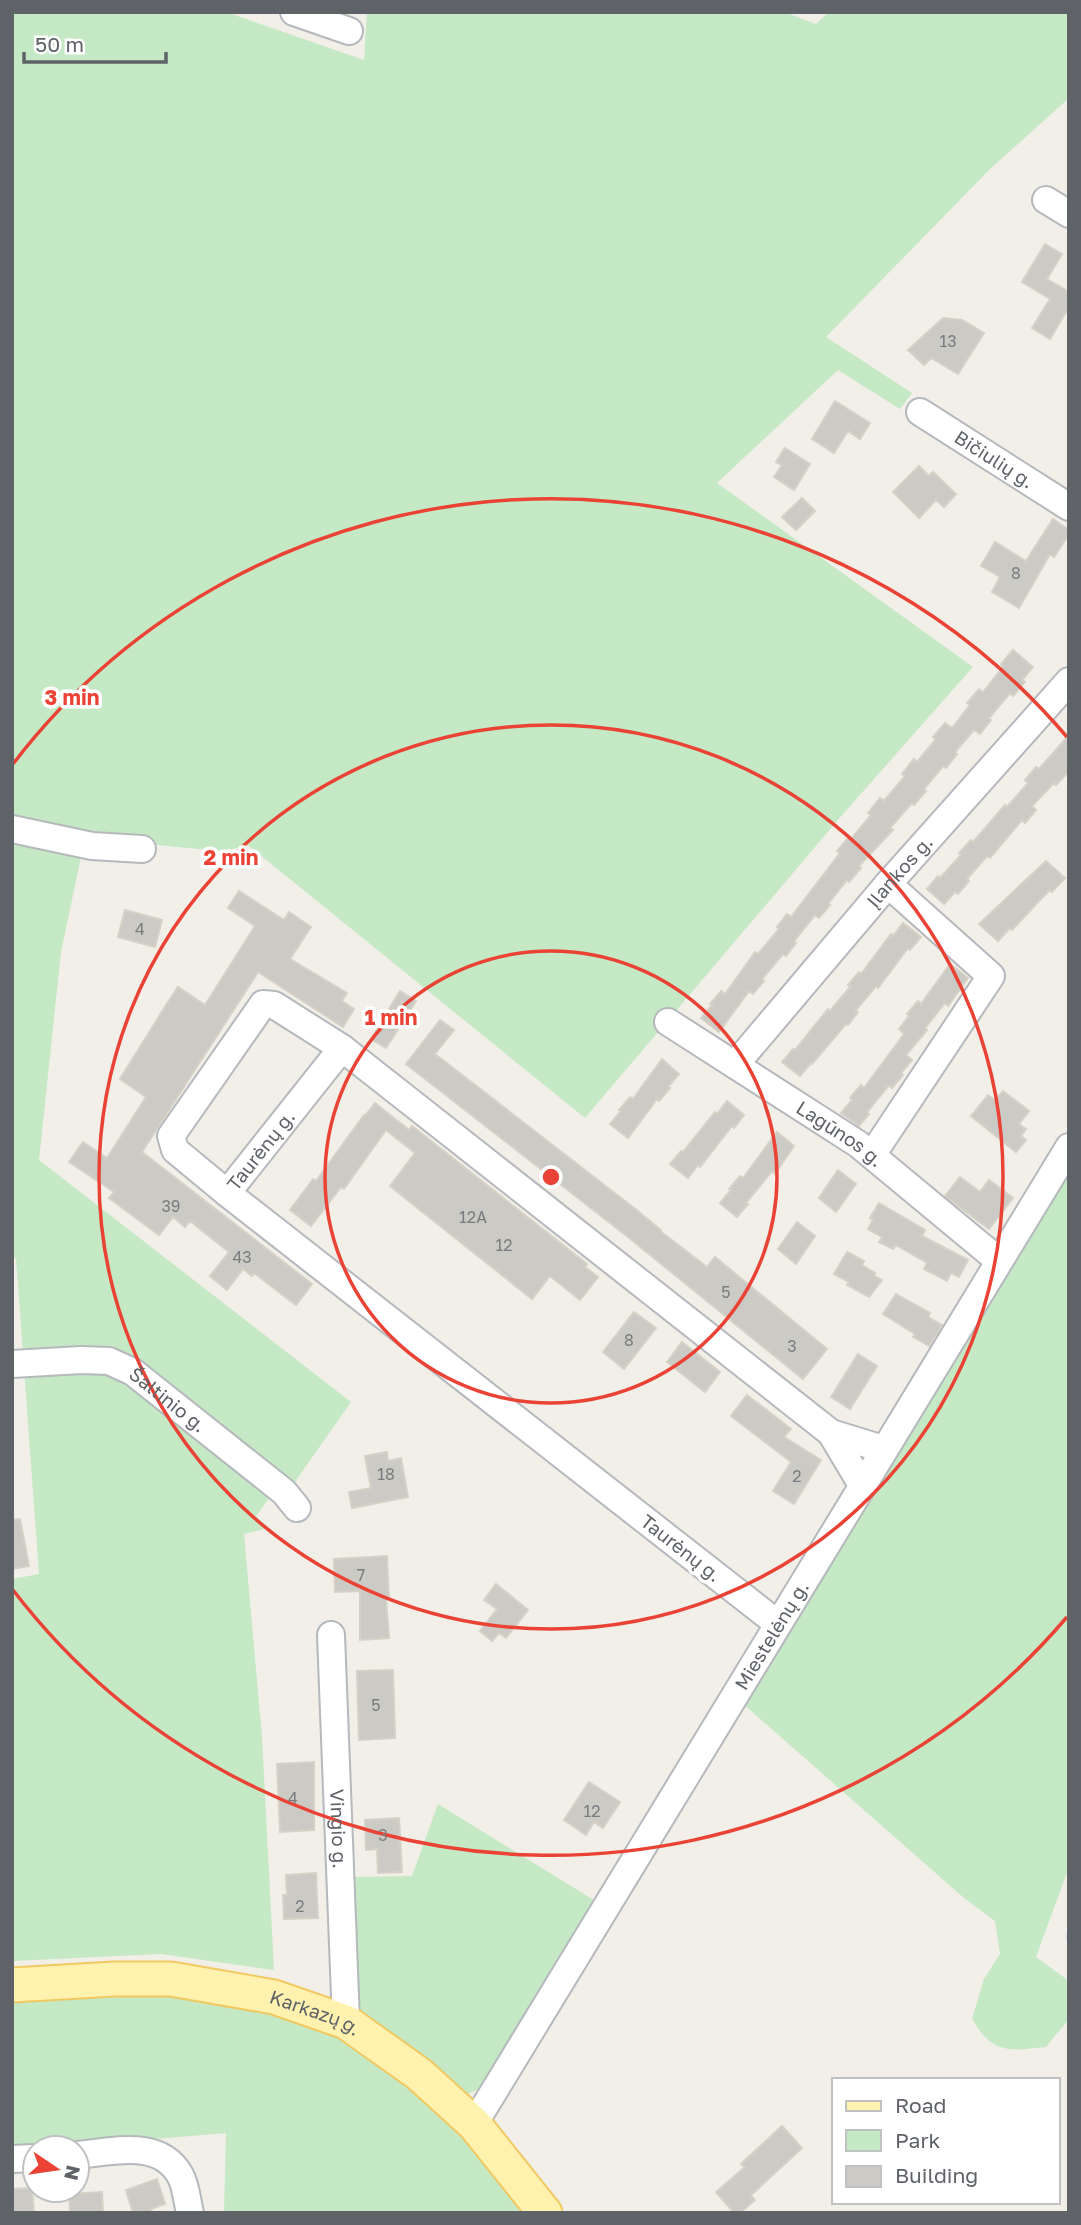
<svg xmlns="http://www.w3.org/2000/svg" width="1081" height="2225" font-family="'Golos Text',sans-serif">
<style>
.green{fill:#c5e8c5}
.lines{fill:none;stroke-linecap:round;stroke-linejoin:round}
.stream{stroke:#aadaff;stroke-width:5}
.building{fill:#cccac5;stroke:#d6d1c6;stroke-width:2}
.minor-casing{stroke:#b5b8bc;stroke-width:30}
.major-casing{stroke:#f2c960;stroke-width:37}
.minor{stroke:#fff;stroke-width:26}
.major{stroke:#fff2af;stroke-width:33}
.ring{fill:none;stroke:#ea4335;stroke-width:3.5}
.labels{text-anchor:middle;stroke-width:7;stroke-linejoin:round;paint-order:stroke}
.number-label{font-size:16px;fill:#7a7d7f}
.street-label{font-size:19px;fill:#5f6368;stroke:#fff}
.centre{fill:#ea4335;stroke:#fff;stroke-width:3.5}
.ring-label{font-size:21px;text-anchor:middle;font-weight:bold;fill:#ea4335;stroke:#fff;stroke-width:7;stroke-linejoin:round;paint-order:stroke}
</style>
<rect width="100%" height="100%" fill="#f1efe8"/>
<path class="green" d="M12 12H226L364 60 367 12H784L816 24 829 12H1069V98L990 169 826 337 912 393 900 409 838 370 717 483 973 667 843 814 585 1118 249 846 220 851 85 838 61 952 39 1160 351 1402 292 1486 284 1478 256 1516 269 1528 244 1534 262 1737 274 1970 161 1954 12 1961V1579L39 1574 16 1258 12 1257Z
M1069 1172V1867L1036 1957 1069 1981V2019L1046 2047C1008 2051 993 2054 972 2019L984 1979 1000 1954 995 1921 964 1898 741 1702Z
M438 1804 597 1902 488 2085 465 2095 356 2013 351 1877 412 1876Z
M161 1991 265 2005 329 2029 427 2094 529 2213H224L226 2133 12 2151V1995Z"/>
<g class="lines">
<path class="stream" d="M1069 1934V1939"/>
</g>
<path class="building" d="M1045 244 1062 254 1047 279 1069 292V307L1050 339 1032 328 1050 299 1022 282Z
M943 318 962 320 984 333 958 374 931 358 924 365 908 350Z
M835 401 870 423 860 439 848 431 834 453 812 439Z
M785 448 810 464 794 490 774 477 782 465 776 462Z
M919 466 929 476 933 472 956 494 944 507 936 500 919 518 893 492Z
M802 498 815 511 796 530 782 517Z
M1053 519 1069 530V534L1054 557 1050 554 1019 608 992 592 1000 577 981 566 995 542 1026 561Z
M1013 650 1033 667 1022 680 1025 682 1013 696 1010 693 989 718 991 720 980 734 974 730 955 752 957 754 946 768 943 766 924 789 926 791 914 805 912 803 890 828 893 830 859 866 861 868 849 882 847 880 828 904 830 905 819 918 815 915 794 941 796 943 786 956 783 954 762 979 764 981 753 994 749 991 719 1032 701 1018 712 1005 710 1004 721 991 725 994 755 952 758 954 779 929 777 927 787 914 791 917 840 853 837 851 849 837 851 839 871 815 868 813 880 798 884 801 905 776 902 774 914 759 917 762 936 739 933 737 945 723 952 728 970 705 967 703 979 689 983 692 1003 667 1001 664Z
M1069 735V771L1056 785 1054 783 1032 806 1036 810 1025 823 1022 820 990 858 987 856 967 879 969 881 958 894 955 892 944 904 927 889 938 876 940 878 961 855 959 853 971 840 973 842 1005 805 1007 807 1028 783 1025 780 1036 767 1039 769Z
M1046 861 1065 878 1052 892 1050 890 1038 902 1012 930 1010 928 998 941 979 924Z
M239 891 284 920 289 912 311 927 290 959 347 993 342 1001 354 1009 343 1027 258 972 142 1152 312 1284 296 1305 254 1273 252 1276 243 1269 227 1290 210 1276 229 1252 190 1221 185 1227 173 1217 159 1235 109 1198 114 1192 69 1162 83 1142 107 1158 146 1097 120 1079 168 1002 178 987 205 1005 255 926 228 908Z
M125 910 162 920 155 947 118 937Z
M903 923 921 937 910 950 908 948 878 988 876 986 856 1010 858 1012 848 1025 846 1024 812 1064 811 1063 800 1076 782 1062 793 1049 795 1050 828 1009 830 1011 850 987 848 985 859 972 861 974 891 934 893 936Z
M950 964 968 978 948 1006 945 1003 925 1028 927 1030 906 1055 912 1060 901 1073 903 1075 892 1088 889 1085 867 1112 869 1114 859 1126 841 1113 852 1100 850 1098 861 1085 864 1088 904 1034 899 1029 909 1016 907 1014 918 1001 921 1004Z
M400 991 416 1001 386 1048 371 1039Z
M440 1020 454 1030 435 1054 634 1208 661 1230 660 1231 707 1267 715 1257 827 1349 803 1379 628 1237 406 1064Z
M662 1059 679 1074 668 1087 670 1088 659 1101 657 1099 628 1138 610 1124 621 1111 619 1110 630 1097 633 1099Z
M1003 1091 1029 1111 1019 1124 1026 1129 1021 1136 1026 1140 1016 1152 971 1116 988 1095 995 1100Z
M727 1101 744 1115 734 1128 732 1126 700 1167 698 1165 688 1178 670 1164 681 1151 683 1152 715 1112 717 1114Z
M375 1103 409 1130 412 1126 587 1264 585 1267 598 1277 580 1300 550 1276 532 1299 390 1186 415 1153 386 1130 344 1189 341 1187 311 1226 290 1210 313 1179 316 1181 364 1115 365 1116Z
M777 1132 794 1146 775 1174 772 1171 746 1203 748 1204 737 1217 720 1203 731 1190 729 1189 740 1176 743 1178Z
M838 1170 856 1184 836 1212 819 1198Z
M960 1177 980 1192 989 1180 1013 1198 989 1229 945 1196Z
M879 1203 925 1230 922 1236 968 1260 959 1277 951 1273 947 1281 924 1269 927 1263 896 1245 893 1249 879 1242 882 1237 868 1229 873 1220 870 1218Z
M797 1222 815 1236 796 1264 778 1249Z
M847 1252 864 1261 862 1265 875 1273 874 1276 882 1280 869 1297 847 1285 849 1282 834 1274Z
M896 1294 930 1313 928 1317 942 1325 929 1346 913 1337 915 1334 883 1314Z
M634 1312 656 1328 624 1369 603 1352Z
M682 1342 720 1372 705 1392 667 1362Z
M858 1354 877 1366 850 1409 831 1397Z
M747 1395 791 1429 784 1437 821 1460 794 1504 773 1491 791 1462 731 1416Z
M387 1452 388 1461 401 1458 408 1497 352 1508 349 1492 371 1488 365 1456Z
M20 1519 29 1566 12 1569V1520Z
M387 1556 389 1599H386L389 1638 360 1640V1591L335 1592 334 1559Z
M496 1584 528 1610 506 1638 499 1633 492 1641 480 1631 497 1609 484 1600Z
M393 1670 395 1738 359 1740 357 1671Z
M314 1762V1830L280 1832 277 1764Z
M589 1782 620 1802 603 1828 594 1822 586 1835 564 1820Z
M399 1818 402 1872 378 1873 377 1849 366 1850 365 1820Z
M316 1873 318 1918 284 1919 283 1895H287L286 1875Z
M782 2126 802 2148 751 2195 755 2200 740 2213H734L716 2192 745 2167 741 2164Z
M157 2179 165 2204 151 2209 152 2213H133L126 2190Z
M32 2188 34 2213H12V2189Z
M102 2192 103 2213H70L69 2194Z"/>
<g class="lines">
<g class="minor-casing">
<g id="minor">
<path d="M294 12 349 31"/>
<path d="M1046 200 1069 214"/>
<path id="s1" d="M920 412 1069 507"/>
<path d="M12 829 92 846 142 849"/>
<path id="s2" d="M668 1022 858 1144 998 1260"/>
<path id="s3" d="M735 1065 888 884 1069 681"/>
<path d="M872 1155 991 976 888 884"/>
<path d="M227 1193 175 1150 171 1136 263 1004 274 1005 342 1048"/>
<path id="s4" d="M12 1364 81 1360 109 1361 133 1372 284 1492 297 1508"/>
<path d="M862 1485 831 1433 883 1449"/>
<path id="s5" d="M778 1624 227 1193 342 1048 831 1433"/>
<path id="s6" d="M331 1635 346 2022"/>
<path id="s7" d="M474 2124 1069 1147"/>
<path d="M77 2155C112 2152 159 2138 180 2175 186 2185 187 2201 190 2213"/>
<path d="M12 2159 35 2158"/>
</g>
</g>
<g class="major-casing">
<g id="major">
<path id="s8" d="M12 1985 114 1979H171L274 1997 346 2022 419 2074 474 2124 545 2213"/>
</g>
</g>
<use href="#minor" class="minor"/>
<use href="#major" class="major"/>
</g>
<g class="ring">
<circle cx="551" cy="1177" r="226"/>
<circle cx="551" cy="1177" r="452"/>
<path d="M1067 1617A678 678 0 0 1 13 1590M13 764A678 678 0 0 1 1067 737"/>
</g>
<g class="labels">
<g class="number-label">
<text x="948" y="347">13</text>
<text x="1016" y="579">8</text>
<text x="140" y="935">4</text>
<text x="171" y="1212">39</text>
<text x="473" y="1223">12A</text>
<text x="504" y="1251">12</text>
<text x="242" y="1263">43</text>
<text x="726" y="1298">5</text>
<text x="629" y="1346">8</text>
<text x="792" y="1352">3</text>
<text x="386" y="1480">18</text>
<text x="797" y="1482">2</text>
<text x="361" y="1581">7</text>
<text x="376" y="1711">5</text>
<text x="293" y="1804">4</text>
<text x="592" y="1817">12</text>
<text x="383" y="1841">3</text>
<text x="300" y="1912">2</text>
</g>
<g class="street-label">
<text dy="7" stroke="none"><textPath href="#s1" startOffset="88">Bičiulių g.</textPath></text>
<text dy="7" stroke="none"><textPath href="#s3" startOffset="254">Įlankos g.</textPath></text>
<text dy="7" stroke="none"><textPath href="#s2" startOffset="205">Lagūnos g.</textPath></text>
<text dy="7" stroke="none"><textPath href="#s5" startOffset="754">Taurėnų g.</textPath></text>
<text dy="7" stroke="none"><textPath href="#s4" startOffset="168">Šaltinio g.</textPath></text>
<text transform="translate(681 1548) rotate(38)" y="7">Taurėnų g.</text>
<text dy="7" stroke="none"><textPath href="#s7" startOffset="572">Miestelėnų g.</textPath></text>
<text dy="7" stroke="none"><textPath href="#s6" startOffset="194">Vingio g.</textPath></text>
<text dy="7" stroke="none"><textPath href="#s8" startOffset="308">Karkazų g.</textPath></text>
</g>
</g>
<circle cx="551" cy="1177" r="10" class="centre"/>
<g class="ring-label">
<text x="72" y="705">3 min</text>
<text x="231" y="865">2 min</text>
<text x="391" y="1025">1 min</text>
</g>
<rect width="1081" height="2225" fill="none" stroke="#5f6368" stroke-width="28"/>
<rect x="832" y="2078" width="228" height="126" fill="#ffffff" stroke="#bfc1c3" stroke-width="2"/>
<rect x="846" y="2101" width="35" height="10" fill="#fff2af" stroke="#bfc1c3" stroke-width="2"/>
<text x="895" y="2113" font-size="21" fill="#5f6368">Road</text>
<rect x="846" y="2130" width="35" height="21" fill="#c5e8c5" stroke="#bfc1c3" stroke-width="2"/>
<text x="895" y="2148" font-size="21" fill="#5f6368">Park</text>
<rect x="846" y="2166" width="35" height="21" fill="#cccac5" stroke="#bfc1c3" stroke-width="2"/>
<text x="895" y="2183" font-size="21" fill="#5f6368">Building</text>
<g transform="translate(56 2169) rotate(103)"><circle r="33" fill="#ffffff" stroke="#bfc1c3" stroke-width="2"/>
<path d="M0-5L12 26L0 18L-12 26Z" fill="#ea4335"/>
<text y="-10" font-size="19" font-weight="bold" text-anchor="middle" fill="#5f6368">N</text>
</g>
<path d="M24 52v10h142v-10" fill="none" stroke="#5f6368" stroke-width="3.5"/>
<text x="35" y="52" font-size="21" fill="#5f6368" stroke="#ffffff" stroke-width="5" paint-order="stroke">50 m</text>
</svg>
